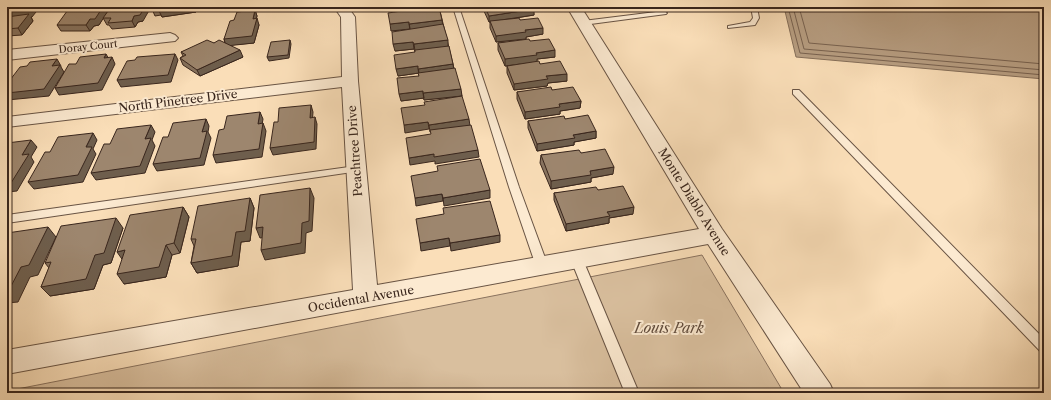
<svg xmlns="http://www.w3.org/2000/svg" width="1051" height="400" font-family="'Libre Caslon Text',serif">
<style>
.green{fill:#d9bf9e;stroke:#89725e}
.water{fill:#b89f83;stroke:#856f5a}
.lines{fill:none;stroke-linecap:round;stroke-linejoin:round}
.shore{stroke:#786250;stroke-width:1}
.lane-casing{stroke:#695444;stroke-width:2}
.street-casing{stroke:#695444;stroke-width:2}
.lane{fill:#fcead1;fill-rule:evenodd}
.street{fill:#fcead1;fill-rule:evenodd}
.wall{fill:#87735f;stroke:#39261d}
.shaded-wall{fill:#6e5e4d;stroke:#39261d}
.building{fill:#9d866e;stroke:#39261d}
.labels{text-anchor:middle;stroke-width:4;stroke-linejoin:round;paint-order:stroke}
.far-street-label{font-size:10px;fill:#39261d;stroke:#fcead1}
.street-label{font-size:12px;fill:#39261d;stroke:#fcead1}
.near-park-label{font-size:14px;font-style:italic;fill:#614c3d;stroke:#fcead1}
</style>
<rect width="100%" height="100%" fill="#fadeb8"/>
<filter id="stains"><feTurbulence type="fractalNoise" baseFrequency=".005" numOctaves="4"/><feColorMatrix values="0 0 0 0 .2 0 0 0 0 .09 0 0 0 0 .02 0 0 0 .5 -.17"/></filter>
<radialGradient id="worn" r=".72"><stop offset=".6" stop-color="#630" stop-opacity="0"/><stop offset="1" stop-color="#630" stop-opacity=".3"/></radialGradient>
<path class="green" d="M702 255 784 393H7V391Z"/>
<path class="water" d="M784 7H1044V79L796 57Z"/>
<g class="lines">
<path class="shore" d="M788 7 800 53 1044 75
M793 7 804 49 1044 70
M799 7 809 43 1044 64"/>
<g class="lane-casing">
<path id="lane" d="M453 7H459L519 187 548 266 546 269 542 270 538 269 536 266 509 187Z
M751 7H757L759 18 755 25 728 28V26L750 22 753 18Z
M664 11 667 13 666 14 583 25 580 23 583 21Z
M793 90H799L1044 339V353L1040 351 793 94Z
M356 166 361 169 359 171 7 223V215Z
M577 256 581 257 583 260 639 393H625L571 260 573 257Z"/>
</g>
<g class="street-casing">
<path id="street" d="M334 7H348L355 17 358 81 377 285 699 229 567 7H581L722 229 830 384 834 393H804L708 244 7 374V350L353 290 342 87 7 127V117L342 77 341 17Z
M170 33 175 35 178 38 175 41 7 60V50Z"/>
</g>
<use href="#lane" class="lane"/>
<use href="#street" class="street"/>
</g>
<path class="wall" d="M7 7 32 17H31L33 21 22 35 7 36Z
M153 7 196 12 162 17 161 15 155 16 152 9Z
M387 7H439L453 64 454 69 462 96 424 100V98L401 101 419 76V73L398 76 415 52 414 49 395 51 410 29 391 31 406 10 388 11Z
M483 7H533L534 15 510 19 520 20 543 34 526 37V39L496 42 490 28V22H489L483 9Z
M110 8 143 21 138 22 135 27 112 29 109 25H107L103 18 99 25 94 26 90 31H61L57 25Z
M255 10 257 16 256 19 259 25 254 43 230 45 243 57 200 76 183 65 180 58 183 56 181 52 214 43H225L224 39 234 20Z
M530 41 555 57 537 59V62L567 81 548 83 547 86 514 90 507 73V66L525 63 505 66 498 50V43Z
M552 90 581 101 580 108 560 111V114L525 119 517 99V92Z
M565 119 596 131V138L574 142V145L537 151 528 128V121Z
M581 153 613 174 591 178V182L551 189 540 163 541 155Z
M598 190 633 214 609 218V223L566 231 554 200V193Z
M250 198 254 208 250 241 241 242 238 266 197 273 191 263 194 246 191 239Z
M183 207 189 217 180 253 172 255 166 277 124 284Z
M123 228 111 263 103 265 94 289 50 296 41 287 49 268 45 263Z"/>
<path class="shaded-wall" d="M31 7H40L32 17H31L33 21 22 35 18 28 7 19V12Z
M103 7H110V8L99 25 94 26 90 31 86 25 90 19Z
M145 7H151L143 21 138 22 135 27 132 21 134 16Z
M184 7H198L196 12 162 17 159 11Z
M405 7H437L406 10Z
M534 9V15L489 22V16Z
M255 10 257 16 255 25 253 19Z
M257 18 259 25 254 43 226 46 224 39Z
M442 20 443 27 410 30 409 24Z
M409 22 410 29 391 31 390 24Z
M543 28V34L526 37V39L496 42V36L525 30Z
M290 40 291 44 289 58 269 61 267 57Z
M448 40V47L415 51 414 44Z
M413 42 414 49 395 51 393 44Z
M240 50 243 57 200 76 197 70Z
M555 50V57L537 59V62L505 66V59L536 53Z
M106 54 110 61 112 57 115 64 102 90 59 95 55 88 104 58Z
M175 54 178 60 171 82 121 87 117 80Z
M57 59 61 66V67L64 72 49 96 7 100V93L52 66Z
M453 64 454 71 419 75 418 69Z
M418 66 419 73 398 76 396 69Z
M567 74V81L548 83 547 86 514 90V84L546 76Z
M461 89 462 96 424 100 423 93Z
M423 91 424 98 401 101 399 94Z
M581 101 580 108 560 111V114L525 119V112L559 104Z
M311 105 313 112 312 125 310 118Z
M260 112 263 119 261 131 258 124Z
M315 117 317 124 316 149 273 155 270 148Z
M206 119 209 126 208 132 211 138 204 165 157 171 153 164 202 132Z
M469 119 470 126 430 132 429 125Z
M428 122 429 129 405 133 404 125Z
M263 123 266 131 262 157 216 163 213 155Z
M151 125 155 132 152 140 155 146 145 173 96 180 91 173 145 139Z
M596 131V138L574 142V145L537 151V144L573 135Z
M93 133 97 140 93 149 96 154 83 182 34 189 28 182 86 147Z
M31 140 37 147 31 157 34 162 17 191 7 192V184L22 155Z
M478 150 479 157 435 164V161L410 165 409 158 434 154Z
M614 167 613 174 591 178V182L551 189V181L590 171Z
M310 188 314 198 312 231 306 233 305 253 265 260 261 250 302 223Z
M490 190V198L444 206 443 198Z
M442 194 443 201 416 206 415 198Z
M250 198 254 208 250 241 241 242 238 266 197 273 191 263 236 232Z
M183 207 189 217 180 253 174 243Z
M634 207 633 214 609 218V223L566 231V224L607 212Z
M116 218 123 228 111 263 103 265 94 289 50 296 41 287 95 255Z
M48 227 56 237 38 275 30 277 18 302 7 303V292L21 267Z
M263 227 268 237 260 238 256 228Z
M500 235V242L451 251 450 243Z
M449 238 450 246 421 251 420 243Z
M166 245 172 255 166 277 124 284 117 274Z
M125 250 124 262 117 252Z"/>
<path class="building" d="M7 7H31L28 10 7 12Z
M70 7H103L95 19H90L86 25H57Z
M111 7H145L140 15 134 16 132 21 108 23 111 18H103Z
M153 7H184L159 11 160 9H152Z
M428 7H439L442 20 409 24V22L390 24 388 13Z
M485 7H533L534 9 489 16Z
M255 10 253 19 257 18 252 36 224 39 230 21 234 20 237 12Z
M29 14 18 28 7 29V17Z
M519 18 520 20 538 18 543 28 525 30 526 32 496 36 490 21Z
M443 24 448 40 414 44 413 42 393 44 392 32Z
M529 39 530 41 549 39 555 50 536 53 537 55 505 59 498 43Z
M207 40 214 43 219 40 240 50 197 70 180 58 186 55 181 52Z
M290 40 288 55 267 57 271 42Z
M449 46 453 64 418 69V66L396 69 394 55 415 52V50Z
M106 54 104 58 112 57 98 83 55 88 69 64H76L80 57Z
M175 54 168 75 117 80 127 61 135 60 137 57Z
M57 59 52 66 60 65 44 89 7 93V84L20 67 27 66 30 62Z
M539 61 540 64 560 61 567 74 546 76 548 79 514 84 507 66Z
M455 68 461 89 423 93V91L399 94 397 78 419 76 418 73Z
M551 87 552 90 573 87 581 101 559 104 560 107 525 112 517 92Z
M462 96 469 119 429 125 428 122 404 125 401 108 425 105 424 102Z
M311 105 310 118 315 117 314 142 270 148 274 122H278L279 108Z
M260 112 258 124 263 123 259 149 213 155 219 130 224 129 227 116Z
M588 115 596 131 573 135 575 138 537 144 528 121 564 116 565 119Z
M206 119 202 132 207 131 200 158 153 164 163 137H168L173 123Z
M151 125 145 139 151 138 140 166 91 173 104 144H110L117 129Z
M471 125 478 150 434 157V154L409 158 406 138 431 134 430 130Z
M93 133 86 147H92L78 175 28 182 45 152H50L58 137Z
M31 140 22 155 29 154 11 183 7 184V143Z
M605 149 614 167 590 171 591 175 551 181 541 155 579 150 581 153Z
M480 159 490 190 443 198 442 194 415 198 411 176 438 171 437 166Z
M623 186 634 207 607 212 610 216 566 224 554 193 596 187 598 190Z
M310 188 309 221 302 223 301 243 261 250 263 227 256 228 260 195Z
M250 198 245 231 236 232 232 256 191 263 196 239H191L198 206Z
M490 201 500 235 450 243 449 238 420 243 416 219 444 214 443 208Z
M183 207 174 243 166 245 159 267 117 274 125 250 117 252 130 215Z
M116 218 104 253 95 255 86 279 41 287 51 262 45 263 61 226Z
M48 227 29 265 21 267 8 292H7V233Z"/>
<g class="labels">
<g class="far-street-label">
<text transform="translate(88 46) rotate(-6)" y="4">Doray Court</text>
</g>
<g class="street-label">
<text transform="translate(178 101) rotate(-7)" y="4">North Pinetree Drive</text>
<text transform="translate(355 151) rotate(-94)" y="4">Peachtree Drive</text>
<text transform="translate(694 202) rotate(58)" y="4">Monte Diablo Avenue</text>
<text transform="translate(361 299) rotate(-10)" y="4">Occidental Avenue</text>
</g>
<g class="near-park-label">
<text x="669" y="333">Louis Park</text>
</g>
</g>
<rect width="1051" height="400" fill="none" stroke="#fadeb8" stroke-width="24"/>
<rect x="8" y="8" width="1035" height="384" fill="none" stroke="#39261d" stroke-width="2"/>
<rect x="12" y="12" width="1027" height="376" fill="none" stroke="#39261d"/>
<rect width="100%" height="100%" filter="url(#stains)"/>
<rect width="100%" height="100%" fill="url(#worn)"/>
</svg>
